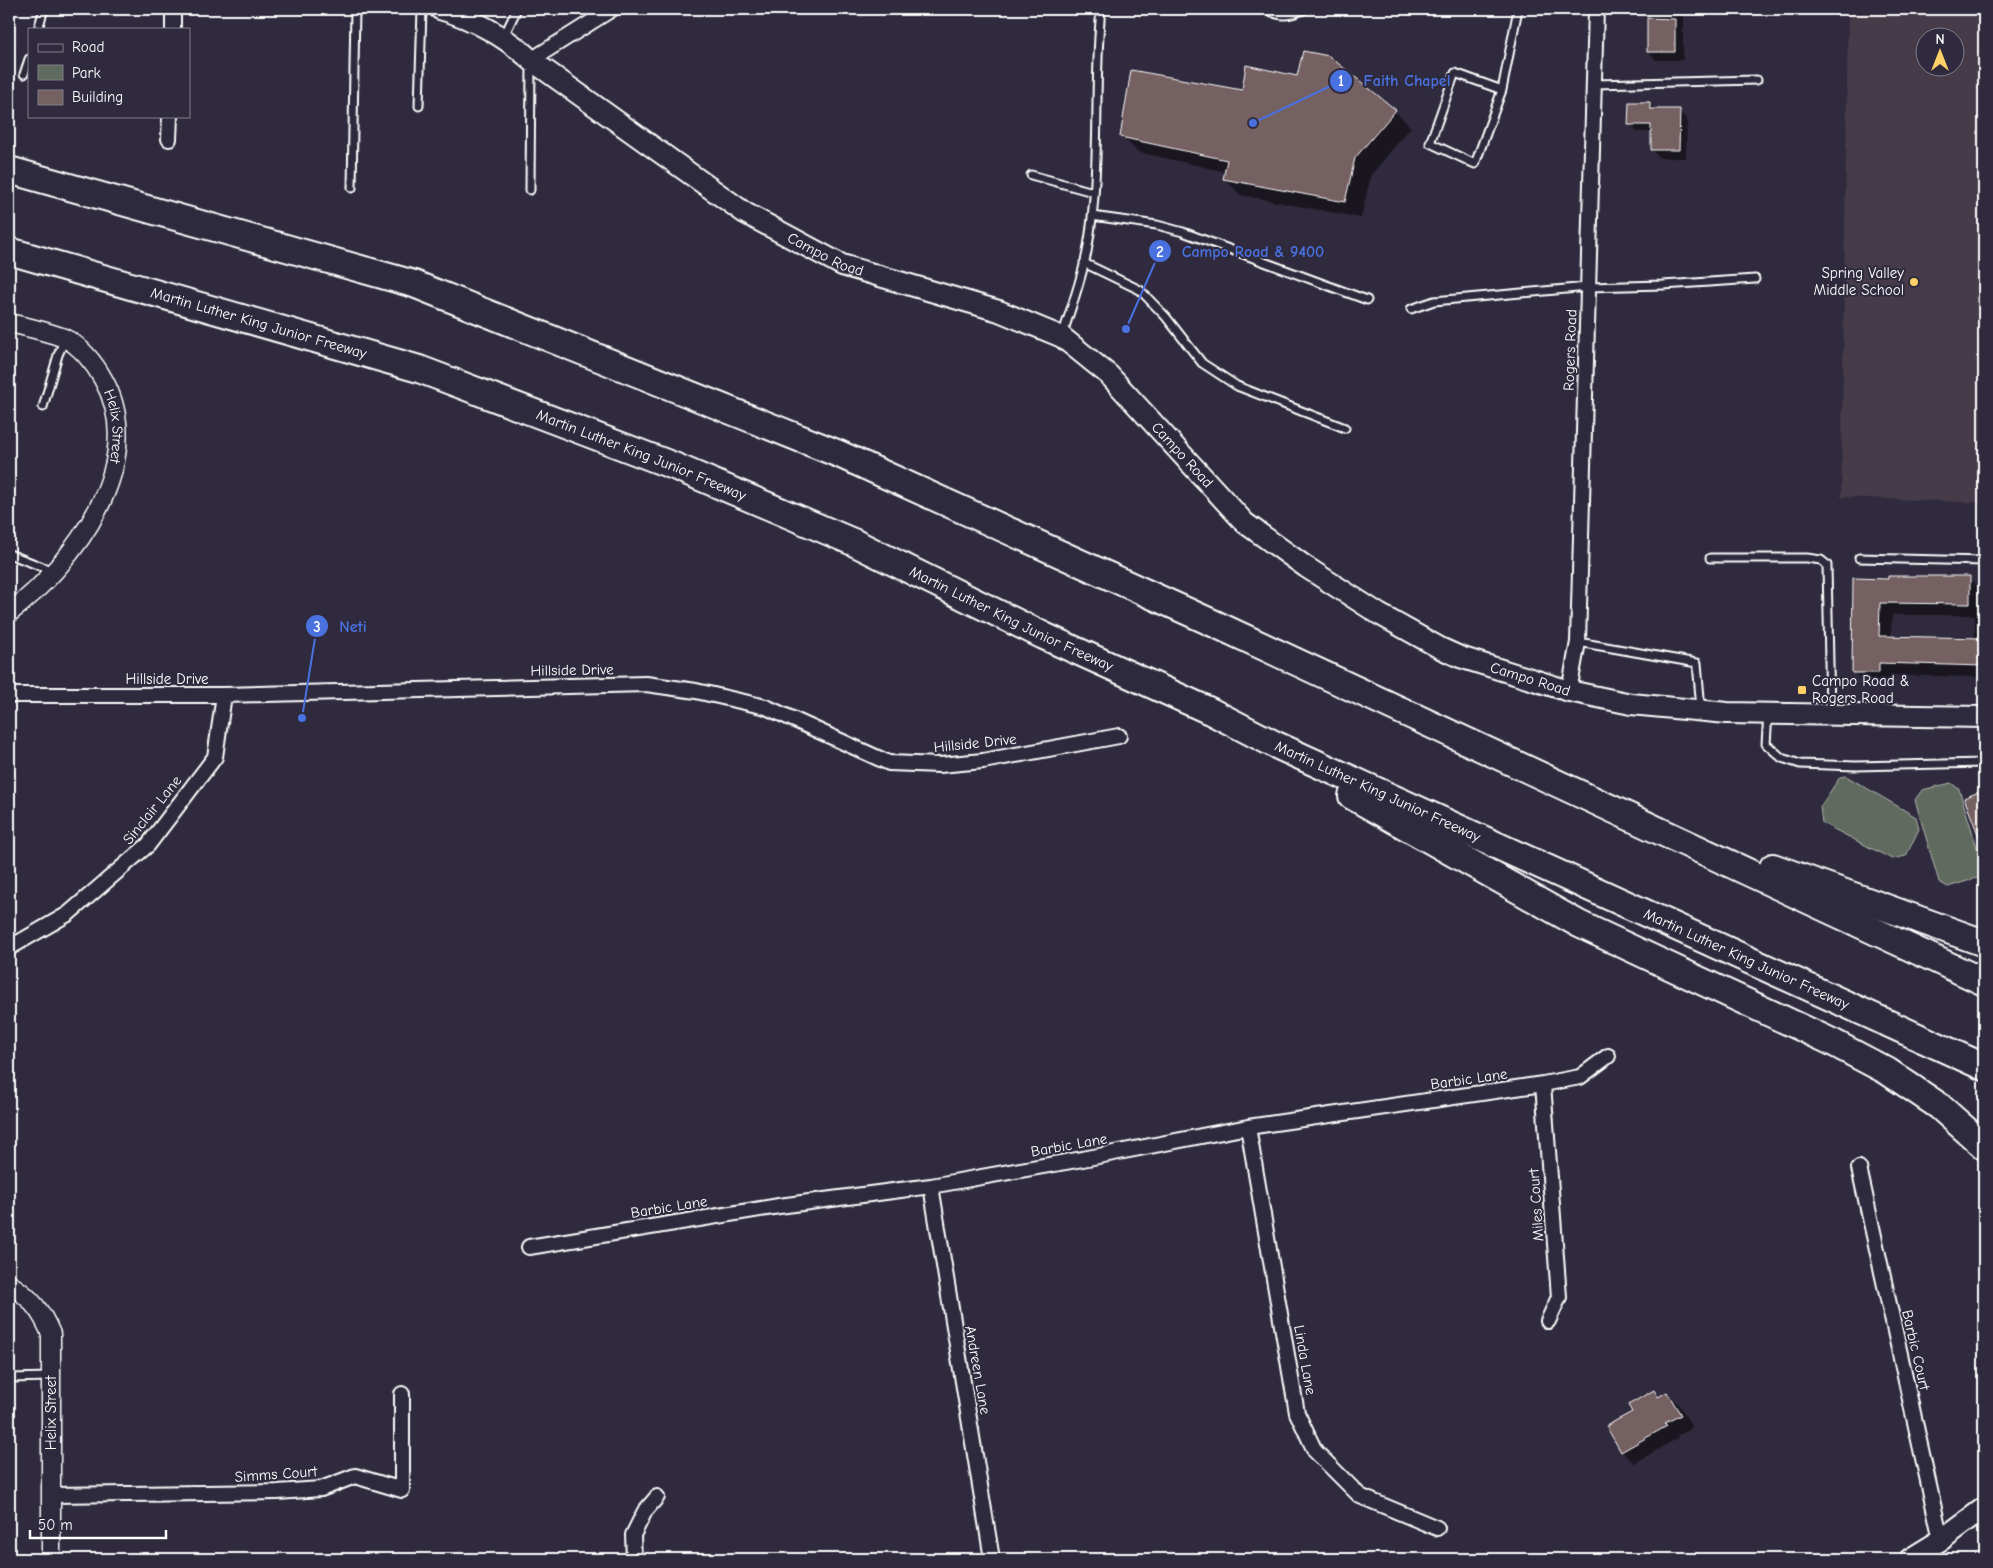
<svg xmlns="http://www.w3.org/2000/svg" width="1993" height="1568" font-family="'Comic Neue',sans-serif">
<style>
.built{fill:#443a48;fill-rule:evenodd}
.green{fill:#606b5f;stroke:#b0b5af}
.shadow{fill:#0007;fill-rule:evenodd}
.building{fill:#756062;stroke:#fff}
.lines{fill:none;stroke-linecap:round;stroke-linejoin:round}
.service-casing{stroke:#fff;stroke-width:11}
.minor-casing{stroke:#fff;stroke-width:18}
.tertiary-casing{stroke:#fff;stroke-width:21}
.secondary-casing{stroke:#fff;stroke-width:24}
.motorway-casing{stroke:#fff;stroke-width:30}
.service{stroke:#2f2a3d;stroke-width:7}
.minor{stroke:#2f2a3d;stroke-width:14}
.tertiary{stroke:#2f2a3d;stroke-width:18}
.secondary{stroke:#2f2a3d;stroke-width:20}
.motorway{stroke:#2f2a3d;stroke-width:26}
.poi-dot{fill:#ffd166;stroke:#2f2a3d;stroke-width:2}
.labels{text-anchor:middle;stroke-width:4;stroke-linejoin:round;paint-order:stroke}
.street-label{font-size:15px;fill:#fff;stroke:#2f2a3d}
.poi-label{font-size:15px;fill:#fff;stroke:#2f2a3d;text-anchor:end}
.leader{fill:none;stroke:#4a71e0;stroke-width:2}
.callout-dot{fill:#4a71e0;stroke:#2f2a3d;stroke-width:2}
.mark-label{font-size:15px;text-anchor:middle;font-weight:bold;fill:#fff}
.callout-label{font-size:16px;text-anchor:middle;font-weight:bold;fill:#4a71e0;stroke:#2f2a3d;stroke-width:4;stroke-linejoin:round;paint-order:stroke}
</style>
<rect width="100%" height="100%" fill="#2f2a3d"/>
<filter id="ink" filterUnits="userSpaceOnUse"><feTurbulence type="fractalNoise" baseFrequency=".02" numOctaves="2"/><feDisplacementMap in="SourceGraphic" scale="10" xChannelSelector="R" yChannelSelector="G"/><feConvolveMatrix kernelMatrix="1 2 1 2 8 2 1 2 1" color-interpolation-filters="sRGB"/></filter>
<g filter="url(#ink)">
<path class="built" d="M1848 9H1984V503L1841 497ZM1926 38H1956V68H1926Z"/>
<path class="green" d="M1846 776 1916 817 1919 829 1906 856 1892 859 1822 823 1820 807 1840 777Z
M1951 783 1959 789 1984 870 1980 877 1948 887 1939 882 1915 800 1922 790Z"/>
<path class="shadow" d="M1640 9H1683V60H1656L1648 52 1646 10Z
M1243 91 1395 111 1411 127 1371 175 1361 218 1241 195 1224 179 1226 172 1138 152 1121 136Z
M1649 103 1656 110 1679 111 1687 119 1686 158H1660L1652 150V132H1637L1630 124Z
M1969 578 1981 590V599H1984V685L1976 677 1891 675V685L1866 684 1853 672 1889 580ZM1892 615H1975V639L1891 637Z
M1654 1392 1660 1398 1667 1393 1679 1405 1692 1427 1677 1436 1678 1438 1634 1463 1622 1451 1634 1412Z"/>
<path class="building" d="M1647 18 1675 19V52H1647Z
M1303 51 1329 56 1396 110 1355 158 1345 202 1223 179 1227 160 1120 137 1131 70 1242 90 1246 65 1297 76Z
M1629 102H1650V109H1680L1679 150H1651V125H1628Z
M1888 576H1970V604L1880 603 1879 636 1984 638V666L1879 663V673H1852L1853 578 1888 579Z
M1984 790V847H1983L1964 798Z
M1654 1390 1658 1397 1667 1392 1681 1415 1665 1423 1667 1426 1621 1452 1606 1426 1632 1412 1628 1405Z"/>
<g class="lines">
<g class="service-casing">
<path id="service" d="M1265 9C1282 18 1289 16 1306 9
M38 29 44 9
M504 36 517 9
M1455 73 1502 90 1475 164 1430 143Z
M24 74 29 59
M1594 84 1757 80
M1502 90 1518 9
M419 106 422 9
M1031 175 1093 192
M352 188 355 9
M530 190 531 63
M1092 216 1157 225 1183 232 1367 300
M1084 263 1140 290 1166 317 1202 363 1237 386 1345 428
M1411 309 1434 301 1588 287 1663 285 1755 279
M1062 336C1071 309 1081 281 1087 252 1102 172 1093 89 1101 9
M43 407 58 355 65 339
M9 554 53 571
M1710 558H1807L1821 560 1827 565 1830 712
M1859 558 1984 561
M1578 642 1697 663 1701 709
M1768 714 1766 744 1782 758 1800 764 1856 766 1984 763
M9 1378 51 1377"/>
</g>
<g class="minor-casing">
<path id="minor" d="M173 29V9
M531 60 612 9
M169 139 170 116
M1569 691 1578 642 1596 9
M9 695H224L646 684 696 691 766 707 889 763 940 765 983 761 1119 736
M9 948 68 914 148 845 215 757 224 695
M1543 1084 1559 1297 1548 1321
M1248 1127 1297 1413 1315 1451 1360 1496 1437 1528
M1859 1168 1941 1540
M931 1186 992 1559
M529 1247 779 1206 931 1186 1088 1158 1248 1127 1543 1084 1580 1077 1608 1056
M52 1495 277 1492 321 1489 355 1476 402 1490V1394
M634 1559 633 1535 645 1511 657 1497"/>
</g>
<g class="tertiary-casing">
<g id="tertiary">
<path id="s1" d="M9 323C27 327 46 331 64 338 80 345 95 364 103 379 150 462 74 564 9 613"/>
<path d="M9 1284C30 1296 42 1312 51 1334V1559"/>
</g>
</g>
<g class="secondary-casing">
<g id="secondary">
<path id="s2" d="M440 9C473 18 506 37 531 60L745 213 842 265 999 311 1062 337 1109 375 1245 523 1306 567 1379 614 1440 648 1460 657 1569 691 1631 704 1727 713 1984 717"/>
<path d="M1910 1559 1941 1540 1984 1508"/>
</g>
</g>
<g class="motorway-casing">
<g id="motorway">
<path d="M9 170 414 284 839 454 1215 624 1984 982"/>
<path id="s3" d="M9 251 419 369 674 466 853 542 1044 636 1210 711 1276 745 1984 1067"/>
<path d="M1352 796 1579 924 1832 1042 1887 1071 1939 1106 1984 1146"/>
<path d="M1773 867 1984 943"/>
</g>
</g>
<use href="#service" class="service"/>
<use href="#minor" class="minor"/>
<use href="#tertiary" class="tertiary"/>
<use href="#secondary" class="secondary"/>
<use href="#motorway" class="motorway"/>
</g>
</g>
<g class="poi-dot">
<circle cx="1914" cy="282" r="5"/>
<rect x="1797" y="685" width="10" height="10" rx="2.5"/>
</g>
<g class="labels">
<g class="street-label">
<text dy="5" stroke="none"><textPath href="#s2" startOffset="459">Campo Road</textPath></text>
<text dy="5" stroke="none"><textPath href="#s3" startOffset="260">Martin Luther King Junior Freeway</textPath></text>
<text transform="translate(1570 350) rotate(-88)" y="5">Rogers Road</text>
<text dy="5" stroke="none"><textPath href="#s1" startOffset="164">Helix Street</textPath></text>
<text dy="5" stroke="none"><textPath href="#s2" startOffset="879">Campo Road</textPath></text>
<text dy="5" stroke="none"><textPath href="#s3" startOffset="665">Martin Luther King Junior Freeway</textPath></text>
<text dy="5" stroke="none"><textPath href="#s3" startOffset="1070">Martin Luther King Junior Freeway</textPath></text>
<text transform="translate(572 670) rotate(-1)" y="5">Hillside Drive</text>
<text dy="5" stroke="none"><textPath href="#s2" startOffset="1299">Campo Road</textPath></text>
<text x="167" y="684">Hillside Drive</text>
<text transform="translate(975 743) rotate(-6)" y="5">Hillside Drive</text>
<text dy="5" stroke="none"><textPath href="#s3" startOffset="1475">Martin Luther King Junior Freeway</textPath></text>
<text transform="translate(152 810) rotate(-51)" y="5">Sinclair Lane</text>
<text dy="5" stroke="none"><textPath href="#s3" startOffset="1880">Martin Luther King Junior Freeway</textPath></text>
<text transform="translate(1469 1079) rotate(-8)" y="5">Barbic Lane</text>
<text transform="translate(1069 1145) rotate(-10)" y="5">Barbic Lane</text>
<text transform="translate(1536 1205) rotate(-94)" y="5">Miles Court</text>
<text transform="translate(669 1207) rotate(-9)" y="5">Barbic Lane</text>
<text transform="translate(1916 1350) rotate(77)" y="5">Barbic Court</text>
<text transform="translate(1305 1360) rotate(80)" y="5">Linda Lane</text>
<text transform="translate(978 1370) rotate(80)" y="5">Andreen Lane</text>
<text transform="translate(51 1413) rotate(-90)" y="5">Helix Street</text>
<text transform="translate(276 1474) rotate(-4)" y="5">Simms Court</text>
</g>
<g class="poi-label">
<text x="1904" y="278">Spring Valley<tspan x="1904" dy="17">Middle School</tspan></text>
<text x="1812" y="686" text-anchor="start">Campo Road &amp;<tspan x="1812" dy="17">Rogers Road</tspan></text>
</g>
</g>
<path class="leader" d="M1253 123L1341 81M1126 329L1160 251M302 718L317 626"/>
<g class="callout-dot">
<circle cx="1253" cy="123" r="5"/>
<circle cx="1126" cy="329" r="5"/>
<circle cx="302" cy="718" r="5"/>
<circle cx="1341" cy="81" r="12"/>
<circle cx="1160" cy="251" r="12"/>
<circle cx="317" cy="626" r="12"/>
</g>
<g class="mark-label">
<text x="1341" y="86">1</text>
<text x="1160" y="257">2</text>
<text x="317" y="632">3</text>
</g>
<g class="callout-label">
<text x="1407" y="86">Faith Chapel</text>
<text x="1253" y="257">Campo Road &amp; 9400</text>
<text x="353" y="632">Neti</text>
</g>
<rect width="1993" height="1568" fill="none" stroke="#2f2a3d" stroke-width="30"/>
<rect x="15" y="15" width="1963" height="1538" fill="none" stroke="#fff" stroke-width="2" filter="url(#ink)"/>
<rect x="28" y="28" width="162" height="90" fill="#2f2a3d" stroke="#827f8b"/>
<rect x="38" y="44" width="25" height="8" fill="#2f2a3d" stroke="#827f8b"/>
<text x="72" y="52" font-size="15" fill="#ffffff">Road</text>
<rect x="38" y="65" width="25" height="15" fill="#606b5f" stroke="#827f8b"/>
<text x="72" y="78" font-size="15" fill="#ffffff">Park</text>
<rect x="38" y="90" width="25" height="15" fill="#756062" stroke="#827f8b"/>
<text x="72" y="102" font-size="15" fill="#ffffff">Building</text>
<g transform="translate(1940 52)"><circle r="24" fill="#2f2a3d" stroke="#827f8b"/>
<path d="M0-4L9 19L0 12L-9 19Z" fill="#ffd166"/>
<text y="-8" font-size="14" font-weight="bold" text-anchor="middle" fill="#ffffff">N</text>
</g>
<path d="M30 1530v8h136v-8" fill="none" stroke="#ffffff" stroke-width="2.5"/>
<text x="38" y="1530" font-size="15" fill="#ffffff" stroke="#2f2a3d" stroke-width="4" paint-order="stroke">50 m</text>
</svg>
